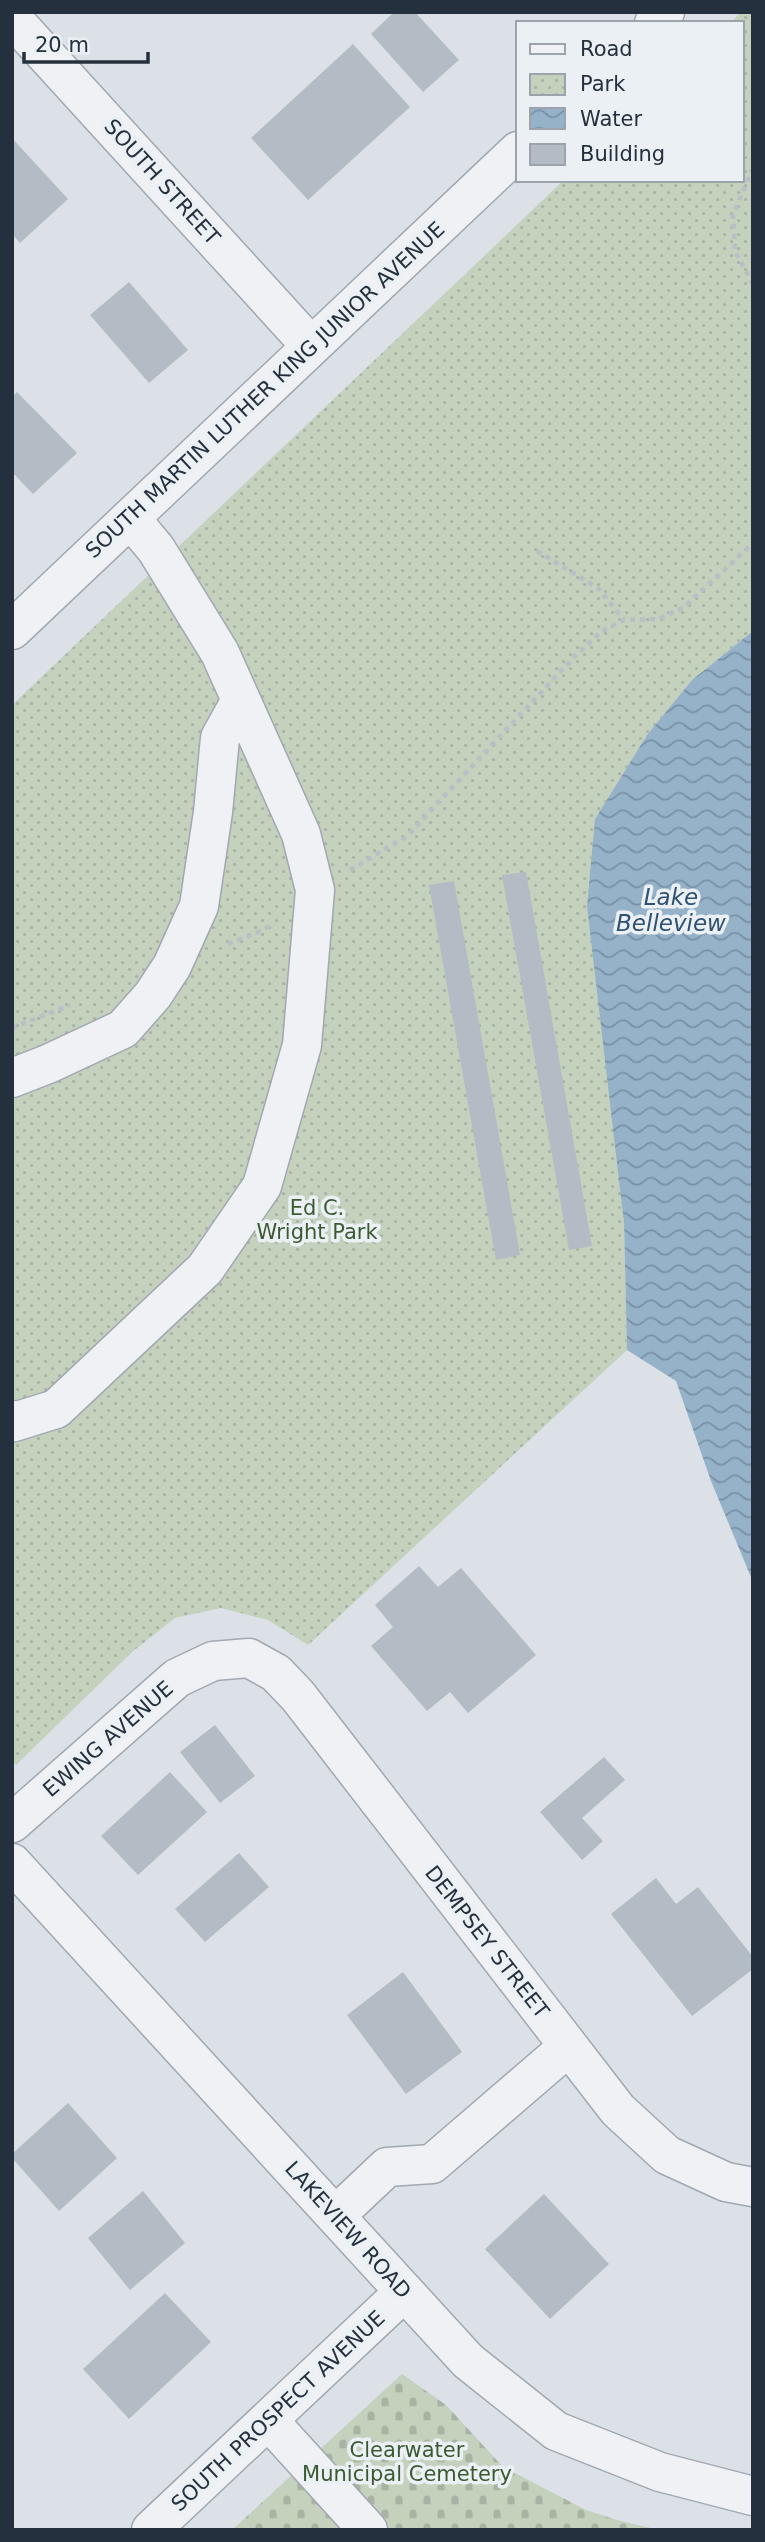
<svg xmlns="http://www.w3.org/2000/svg" width="765" height="2542" font-family="'DejaVu Sans',sans-serif">
<style>
.cemetery{fill:url(#cemetery-stones)}
.park{fill:url(#park-dots)}
.water{fill:url(#water-waves)}
.building{fill:#b3bbc4}
.lines{fill:none;stroke-linecap:round;stroke-linejoin:round}
.minor-casing{stroke:#a1a8b1;stroke-width:41}
.path{stroke:#babfc5;stroke-width:4.5;stroke-dasharray:5 5;stroke-linecap:butt}
.minor{stroke:#eff1f5;stroke-width:38}
.labels{text-anchor:middle;stroke-width:7;stroke-linejoin:round;paint-order:stroke}
.street-label{font-size:21px;fill:#25303e;stroke:#ebf0f5}
.park-label{font-size:21px;fill:#3c5a32;stroke:#ebf0f5}
.water-label{font-size:23px;font-style:italic;fill:#2f5172;stroke:#ebf0f5}
</style>
<defs>
<pattern id="cemetery-stones" width="16" height="16" patternUnits="userSpaceOnUse" patternTransform="scale(1.75)"><rect width="16" height="16" fill="#c3d1bd"/><path d="M2 7V4a2 2 0 0 1 4 0v3zM10 15v-3a2 2 0 0 1 4 0v3z" fill="#a7b4a4"/></pattern>
<pattern id="park-dots" width="8" height="8" patternUnits="userSpaceOnUse" patternTransform="scale(1.75)"><rect width="8" height="8" fill="#c3d1bd"/><path d="M2 2h.1M6 6h.1" fill="none" stroke="#a7b4a4" stroke-width="1.8" stroke-linecap="round"/></pattern>
<pattern id="water-waves" width="16" height="10" patternUnits="userSpaceOnUse" patternTransform="scale(1.75)"><rect width="16" height="10" fill="#95b2c9"/><path d="M0 5q4-4 8 0t8 0" fill="none" stroke="#7991a5"/></pattern>
</defs>
<rect width="100%" height="100%" fill="#dce1e7"/>
<path class="cemetery" d="M402 2374 446 2405 503 2467 586 2510 617 2520 658 2530H232Z"/>
<path class="park" d="M741 12H753V631L692 680 647 735 595 819 624 1223 627 1350 308 1645 268 1620 221 1608 175 1618 132 1652 16 1765 12 1760V705L564 180H742V23H730Z"/>
<path class="water" d="M753 631V1582L711 1481 676 1381 627 1350 624 1223 587 906 595 819 647 735 692 680Z"/>
<path class="building" d="M394 12H415L459 60 423 92 371 34Z
M353 44 410 107 308 200 251 138Z
M12 138 68 199 20 243 12 234Z
M129 282 188 350 149 383 90 315Z
M17 392 77 453 33 494 12 472V397Z
M526 872 592 1246 569 1250 502 875Z
M454 881 520 1255 496 1260 429 885Z
M419 1566 438 1587 461 1568 536 1655 468 1713 450 1692 427 1711 371 1646 393 1627 375 1605Z
M215 1725 255 1776 220 1803 180 1752Z
M604 1757 625 1780 582 1818 603 1841 582 1860 540 1812Z
M170 1772 207 1812 138 1875 101 1836Z
M239 1853 269 1887 205 1942 175 1909Z
M656 1878 676 1904 698 1887 753 1957V1969L692 2016 611 1914Z
M403 1972 462 2052 406 2094 347 2015Z
M68 2103 117 2158 59 2211 12 2158V2154Z
M143 2191 185 2243 130 2290 88 2238Z
M544 2194 609 2264 550 2319 485 2249Z
M165 2293 211 2342 129 2419 83 2369Z"/>
<g class="lines">
<g class="minor-casing">
<path id="minor" d="M12 18 311 346
M654 23 665 12
M12 630 518 151
M12 1078 48 1064 123 1029 153 995 172 966 199 906 213 812 220 738 241 700
M12 1420 14 1422 56 1409 205 1269 262 1186 302 1045 315 890 301 834 220 653 156 549 130 518
M12 1823 177 1678 213 1661 249 1658 276 1673 298 1696 618 2110 667 2155 726 2182 753 2187
M12 1863 468 2361 556 2431 660 2472 753 2496
M335 2216 387 2167 432 2164 568 2047
M268 2420 368 2530
M151 2530 404 2292"/>
</g>
<path class="path" d="M753 168 733 215 735 251 753 284
M537 551 598 588 624 620
M350 870 407 836 574 657 602 631 624 620 658 619 683 608 753 543
M228 944 263 930 271 925
M12 1028 70 1005"/>
<use href="#minor" class="minor"/>
</g>
<g class="labels">
<g class="street-label">
<text transform="translate(162 182) rotate(48)" y="7">SOUTH STREET</text>
<text transform="translate(265 390) rotate(-43)" y="7">SOUTH MARTIN LUTHER KING JUNIOR AVENUE</text>
<text transform="translate(108 1739) rotate(-41)" y="7">EWING AVENUE</text>
<text transform="translate(487 1942) rotate(52)" y="7">DEMPSEY STREET</text>
<text transform="translate(348 2230) rotate(48)" y="7">LAKEVIEW ROAD</text>
<text transform="translate(278 2411) rotate(-43)" y="7">SOUTH PROSPECT AVENUE</text>
</g>
<g class="park-label">
<text x="317" y="1215">Ed C.<tspan x="317" dy="24">Wright Park</tspan></text>
<text x="407" y="2457">Clearwater<tspan x="407" dy="24">Municipal Cemetery</tspan></text>
</g>
<g class="water-label">
<text x="671" y="905">Lake<tspan x="671" dy="26">Belleview</tspan></text>
</g>
</g>
<rect width="765" height="2542" fill="none" stroke="#25303e" stroke-width="28"/>
<rect x="516" y="21" width="228" height="161" fill="#ebf0f5" stroke="#9ca3ac" stroke-width="2"/>
<rect x="530" y="44" width="35" height="10" fill="#eff1f5" stroke="#9ca3ac" stroke-width="2"/>
<text x="580" y="56" font-size="21" fill="#25303e">Road</text>
<rect x="530" y="74" width="35" height="21" fill="url(#park-dots)" stroke="#9ca3ac" stroke-width="2"/>
<text x="580" y="91" font-size="21" fill="#25303e">Park</text>
<rect x="530" y="108" width="35" height="21" fill="url(#water-waves)" stroke="#9ca3ac" stroke-width="2"/>
<text x="580" y="126" font-size="21" fill="#25303e">Water</text>
<rect x="530" y="144" width="35" height="21" fill="#b3bbc4" stroke="#9ca3ac" stroke-width="2"/>
<text x="580" y="161" font-size="21" fill="#25303e">Building</text>
<path d="M24 52v10h124v-10" fill="none" stroke="#25303e" stroke-width="3.5"/>
<text x="35" y="52" font-size="21" fill="#25303e" stroke="#ebf0f5" stroke-width="5" paint-order="stroke">20 m</text>
</svg>
